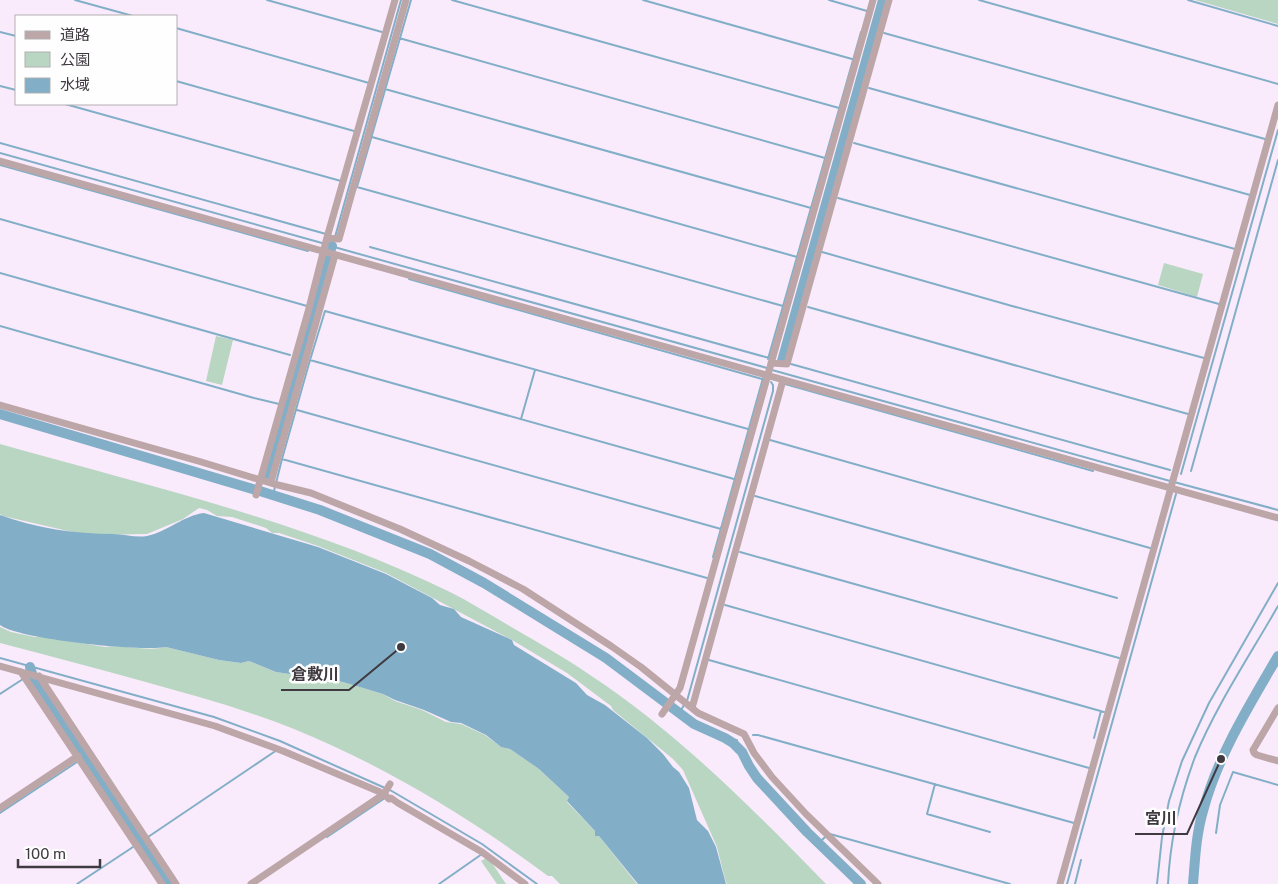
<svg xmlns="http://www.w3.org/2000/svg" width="1278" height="884" font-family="'Public Sans','Noto Sans JP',sans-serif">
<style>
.green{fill:#b9d6c2}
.water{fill:#82afc7}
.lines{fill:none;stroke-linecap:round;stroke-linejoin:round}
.stream{stroke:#82afc7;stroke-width:2}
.river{stroke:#82afc7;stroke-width:10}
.minor{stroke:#bda6a8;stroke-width:7}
.leader{fill:none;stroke:#3f3940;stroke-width:2}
.callout-dot{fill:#3f3940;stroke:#fefefe;stroke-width:2}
.callout-label{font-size:16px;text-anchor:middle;font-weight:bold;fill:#3f3940;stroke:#fefefe;stroke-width:5;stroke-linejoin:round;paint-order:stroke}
</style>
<rect width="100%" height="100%" fill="#faebfc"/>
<path class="green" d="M1195 0H1278V24Z
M1164 263 1203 274 1197 297 1158 285Z
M216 336 233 340 222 385 206 381Z
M0 444C152 487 307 522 450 592 470 602 489 614 508 625 535 641 564 657 590 675 678 733 753 809 826 884H727L725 879 717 847 683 770 673 759 613 710 611 706 567 673 512 640 386 573 318 546 279 533H272L266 528 232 517 217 516 207 510 199 508 183 519 147 534 97 535 72 532 3 516 0 514Z
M0 627 11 632 35 637 39 636 105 647C124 644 145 652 166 647L219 660 241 663 249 661 276 672 343 682 383 694 395 701 422 710 446 722 461 724 485 735 501 747 510 749 539 769 569 797 567 802 595 831V836H599L637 884H560L552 876H548C469 817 385 766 294 729 244 709 193 695 142 681 95 668 47 655 0 643Z
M488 857 506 884H497L481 861Z"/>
<path class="water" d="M204 513 318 547 386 574 432 598 440 605 454 609 461 617 512 640 514 645 576 683 587 695 605 705 647 738 663 754 673 767 679 772 689 788 697 820 708 831 716 847 726 884H638L599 836H595V831L567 801 569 797 539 769 510 749 501 747 486 735 461 723 451 722 424 710 395 700 383 694 343 682 276 672 249 661 241 663 219 660 166 647C143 652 17 639 0 625V515C36 528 75 534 113 534 124 534 136 538 147 536 167 532 184 515 204 513Z"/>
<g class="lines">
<path class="stream" d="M75 0 133 16
M267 0 382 32
M411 0 357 187 783 306
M452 0 839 108
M643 0 852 59
M829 0 867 11
M979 0 1278 84
M1188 0 1278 26
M176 28 369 83
M875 30 876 31
M0 32 16 36
M884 33 1265 139
M399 38 825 158
M176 81 354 131
M859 85 861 86
M0 86 16 90
M869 88 1250 195
M385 89 811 208
M65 104 341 181
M372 137 797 257
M844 140 846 141
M0 143 326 234
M854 143 1235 249
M0 153 322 243
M0 165 308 251
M828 195 830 196
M838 198 1219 304
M0 219 307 306
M335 237 401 0
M327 245 767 368
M370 247 769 358
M822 252 1012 306 1204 358
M326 258H328
M0 273 290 355
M409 279 762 379
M798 305H799
M808 307 1188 414
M0 326 254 398 279 404
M768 359 861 32
M310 360 325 311 748 429
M791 364 1170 470
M772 370 1170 481
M785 384 1093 471
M297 410 721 529
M521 419 535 370
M770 440 1150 548
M282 459 310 360 734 479
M1191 471 1278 160
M1181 474 1278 130
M1174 482 1278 510
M273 495 282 459 707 578
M755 496 1117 598
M740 552 1119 658
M713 557 763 378
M725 605 1104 712
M0 658 214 717 280 741 385 788
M709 660 1089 768
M0 694 23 679
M687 701 773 391V385L771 382
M680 712 684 705
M753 735H758L1074 823
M1094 738 1101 711
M733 743 737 740
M84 757 86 756
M935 784 927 814 990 832
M390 790 482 844 537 884
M0 813 77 762
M1216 833 1220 805 1233 772 1278 785
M830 834 1010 884
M148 837 277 750
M327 837 385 798
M819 843 825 837
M77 884 133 847
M439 884 482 854
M1067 884 1176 494
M1075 884 1081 860
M1157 884 1162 837 1169 801 1182 761 1209 703 1278 583
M1168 884C1170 841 1180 797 1195 757 1216 706 1250 655 1278 606"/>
<path class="river" d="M331 249 332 246
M782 361 883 0
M0 414 263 492 320 510 430 554 484 583 606 658 694 724 725 738 733 743 742 752 749 766 757 778 807 832 861 884
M267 478 329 256
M30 667 33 677 171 884
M1193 884C1195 860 1196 835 1203 811 1218 755 1249 706 1278 656"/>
<path class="minor" d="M0 161 1278 518
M328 238 339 239 406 0
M771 363 787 364 889 0
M0 405 198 461 274 484 311 493 400 529 469 561 523 589 611 646 641 667 698 713 744 734 754 753 772 777 806 814 878 884
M271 482 335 255
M256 495 308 312 326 241 395 0
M0 666 215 726 283 751 380 792 383 795
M21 672 162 884
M39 676 176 884
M692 708 783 380
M1278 708 1253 750 1254 753 1257 755 1278 761
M662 714 680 688 873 0
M384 794 389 799 391 798 398 803 482 852 525 884
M0 808 78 756
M251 884 384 794 390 784
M1060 884 1278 105"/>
</g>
<path class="leader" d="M401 647L349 690H281M1221 759L1187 834H1135"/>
<g class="callout-dot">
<circle cx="401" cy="647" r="5"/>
<circle cx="1221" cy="759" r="5"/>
</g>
<g class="callout-label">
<text x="315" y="680">倉敷川</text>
<text x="1161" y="824">宮川</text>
</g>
<rect x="15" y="15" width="162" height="90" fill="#fefefe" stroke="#b2afb2"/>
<rect x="25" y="31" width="25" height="8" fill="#bda6a8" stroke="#b2afb2"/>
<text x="60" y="40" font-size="15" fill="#3f3940">道路</text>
<rect x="25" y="52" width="25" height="15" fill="#b9d6c2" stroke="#b2afb2"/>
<text x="60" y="65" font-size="15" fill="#3f3940">公園</text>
<rect x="25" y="78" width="25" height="15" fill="#82afc7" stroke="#b2afb2"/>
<text x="60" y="90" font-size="15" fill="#3f3940">水域</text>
<path d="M18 859v8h82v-8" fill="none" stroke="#3f3940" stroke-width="2.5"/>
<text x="25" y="859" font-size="15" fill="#3f3940" stroke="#fefefe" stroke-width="4" paint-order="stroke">100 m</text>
</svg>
